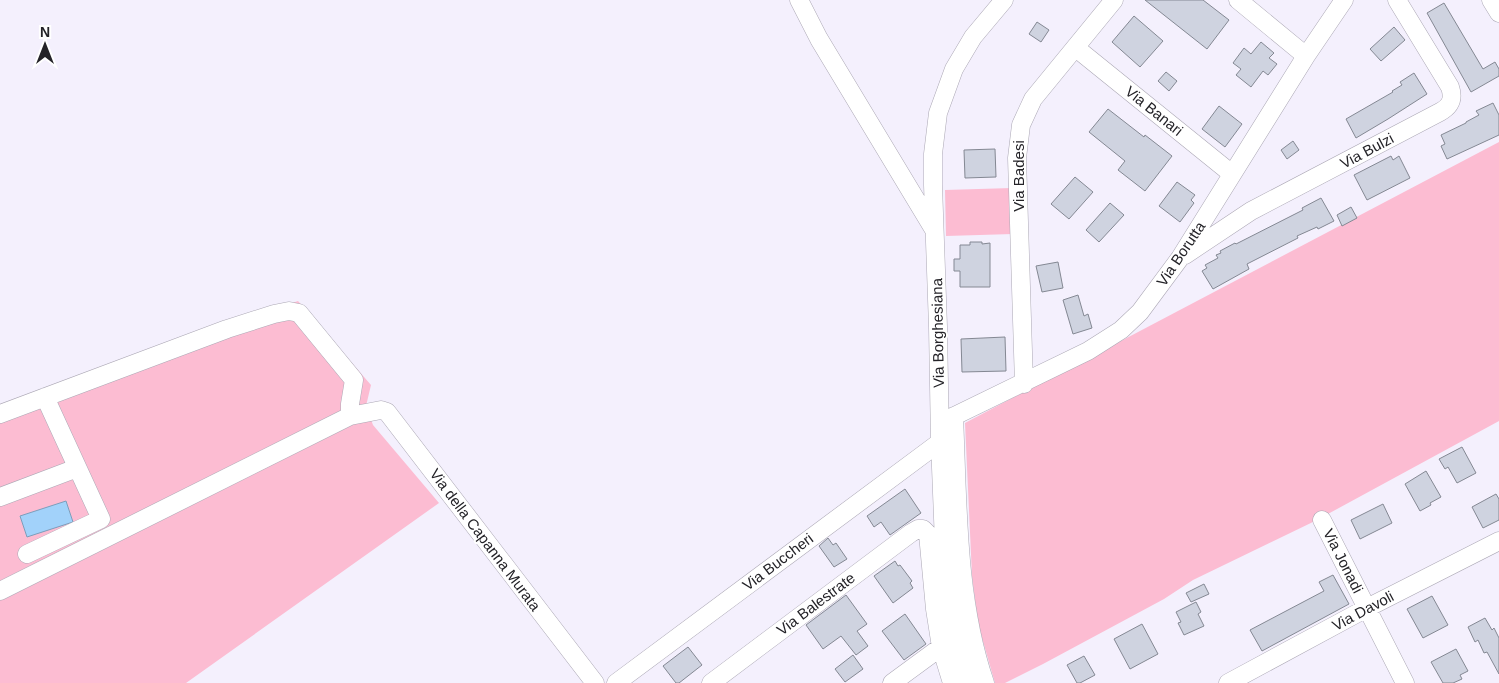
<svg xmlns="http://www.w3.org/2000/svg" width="1499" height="683" font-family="Arial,sans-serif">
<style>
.green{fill:#fcbcd2}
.water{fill:#a2d2fa;stroke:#7c9ebb}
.building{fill:#cfd3e0;stroke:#848893}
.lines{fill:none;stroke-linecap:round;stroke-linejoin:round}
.minor-casing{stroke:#aca8b5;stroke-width:19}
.minor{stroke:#fff;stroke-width:18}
.labels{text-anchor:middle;stroke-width:4;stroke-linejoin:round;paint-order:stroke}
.street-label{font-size:15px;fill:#242328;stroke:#fff}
</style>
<rect width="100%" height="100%" fill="#f4f0fd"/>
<path class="green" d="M1499 142V421L1315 521 1193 580 1164 599 1043 664 1005 683H995L978 624 972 576 965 423Z
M1012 188 1013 234 946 236 945 190Z
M298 301 371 385 366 406 373 425 439 503 186 683H0V406Z"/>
<path class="water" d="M66 501 73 522 27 537 20 516Z"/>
<path class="building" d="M1145 0H1203L1229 20 1207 49Z
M1444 3 1483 69 1495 62 1499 69V76L1471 92 1427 13Z
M1134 16 1163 41 1140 67 1112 42Z
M1037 22 1049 30 1041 42 1029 34Z
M1394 27 1405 40 1381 61 1370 49Z
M1261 42 1274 53 1269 58 1277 64 1268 75 1263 71 1251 87 1236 75 1241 69 1233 63 1244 48 1251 54Z
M1166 72 1177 81 1169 91 1158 81Z
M1414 73 1427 94 1388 119 1356 138 1346 119 1393 92 1392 91 1402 85 1400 82Z
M1493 103 1499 115V135L1447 159 1441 146 1445 144 1441 135 1466 123V122L1479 115 1476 111Z
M1219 106 1242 124 1225 147 1202 129Z
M1108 109 1144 137 1145 135 1172 156 1145 191 1118 170 1125 161 1089 132Z
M1293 141 1299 150 1287 159 1281 150Z
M995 149 996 177 965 178 964 150Z
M1391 156 1393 160 1399 156 1410 178 1367 200 1354 175Z
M1075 177 1093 192 1069 219 1051 204Z
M1177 182 1195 195 1191 200 1194 203 1180 222 1159 206Z
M1321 198 1334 221 1318 229 1317 227 1297 236 1298 238 1247 264 1249 269 1213 289 1202 271 1207 268 1205 265 1218 258 1216 255 1221 253 1220 251 1235 243 1236 244 1303 210 1302 208Z
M1110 203 1124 215 1099 242 1086 230Z
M1351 207 1357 218 1342 226 1337 215Z
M970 242H982V244L990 243V287H960V271H954V259H960V245H970Z
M1058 262 1063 288 1042 292 1036 266Z
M1078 295 1084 316 1088 314 1092 328 1073 334 1063 300Z
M1005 337 1006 371 962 372 961 339Z
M1462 447 1476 473 1457 483 1448 467 1445 469 1439 459Z
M1426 471 1441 497 1430 503 1431 505 1420 511 1405 484Z
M905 489 921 513 890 535 881 522 874 527 867 516Z
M1496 494 1499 499V520L1483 528 1472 507Z
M1383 504 1392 523 1360 539 1351 520Z
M828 538 833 545 836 543 847 559 834 567 819 546Z
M895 561 898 566 900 565 912 581 910 583 913 588 893 603 874 576Z
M1333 575 1349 604 1262 651 1250 630 1324 591 1319 582Z
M1204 584 1209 594 1191 602 1186 593Z
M846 595 867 624 857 631 868 646 856 655 841 636 823 649 806 625Z
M1432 596 1448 625 1423 638 1407 609Z
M1196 602 1201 612 1198 614 1204 626 1184 635 1178 623 1181 622 1176 612Z
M905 614 926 644 904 660 882 631Z
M1485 618 1492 630 1494 628 1499 638V674L1487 652 1484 653 1478 640 1475 642 1468 627Z
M1142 624 1158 654 1130 669 1114 639Z
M688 647 702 665 679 683H676L663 666Z
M1456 649 1468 671 1460 675 1462 679 1453 683H1443L1431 662Z
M853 655 863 669 845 682 835 669Z
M1084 656 1095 675 1080 683H1077L1067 665Z"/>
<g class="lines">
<g class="minor-casing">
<path id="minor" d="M799 0 819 39 933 228
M1238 0 1306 56
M1491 0 1499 13
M1076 48 1232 174
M1185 255 1251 211 1440 112C1451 106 1454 99 1450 87L1397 0
M1024 384 1017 158 1021 125 1033 99 1114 0
M0 414 227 329 274 314 289 311 299 313 354 380 350 404V416L0 591
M350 416 381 410 387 412 595 683
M954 416C958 505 956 598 985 683
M940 423 1088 351 1121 330 1140 312 1180 258 1306 56 1344 0
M0 497 77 468
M1322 520 1405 683
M27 554 101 519 45 397
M616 683 940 442
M711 683 911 533 918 529H923L928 534 935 609 941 647 952 683
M892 683 941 647
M967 683 958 651 950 615 944 543 940 442 938 327 933 185V154L938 113 954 69 973 37 1004 0
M1228 683 1367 608 1499 541"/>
</g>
<use href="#minor" class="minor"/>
</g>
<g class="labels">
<g class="street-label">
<text transform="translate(1154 111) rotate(39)" y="5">Via Banari</text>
<text transform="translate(1367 151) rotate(-28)" y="5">Via Bulzi</text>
<text transform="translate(1019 176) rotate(-90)" y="5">Via Badesi</text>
<text transform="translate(1181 254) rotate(-56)" y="5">Via Borutta</text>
<text transform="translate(938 333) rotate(-91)" y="5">Via Borghesiana</text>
<text transform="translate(485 540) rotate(53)" y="5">Via della Capanna Murata</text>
<text transform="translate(1343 561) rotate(63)" y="5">Via Jonadi</text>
<text transform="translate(778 562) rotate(-37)" y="5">Via Buccheri</text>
<text transform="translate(816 604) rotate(-37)" y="5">Via Balestrate</text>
<text transform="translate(1363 611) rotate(-28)" y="5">Via Davoli</text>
</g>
</g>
<g transform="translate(45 45)" stroke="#ffffff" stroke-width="4" paint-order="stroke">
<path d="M0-4L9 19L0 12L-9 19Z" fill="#242328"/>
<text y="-8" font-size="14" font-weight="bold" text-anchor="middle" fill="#242328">N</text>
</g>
</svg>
